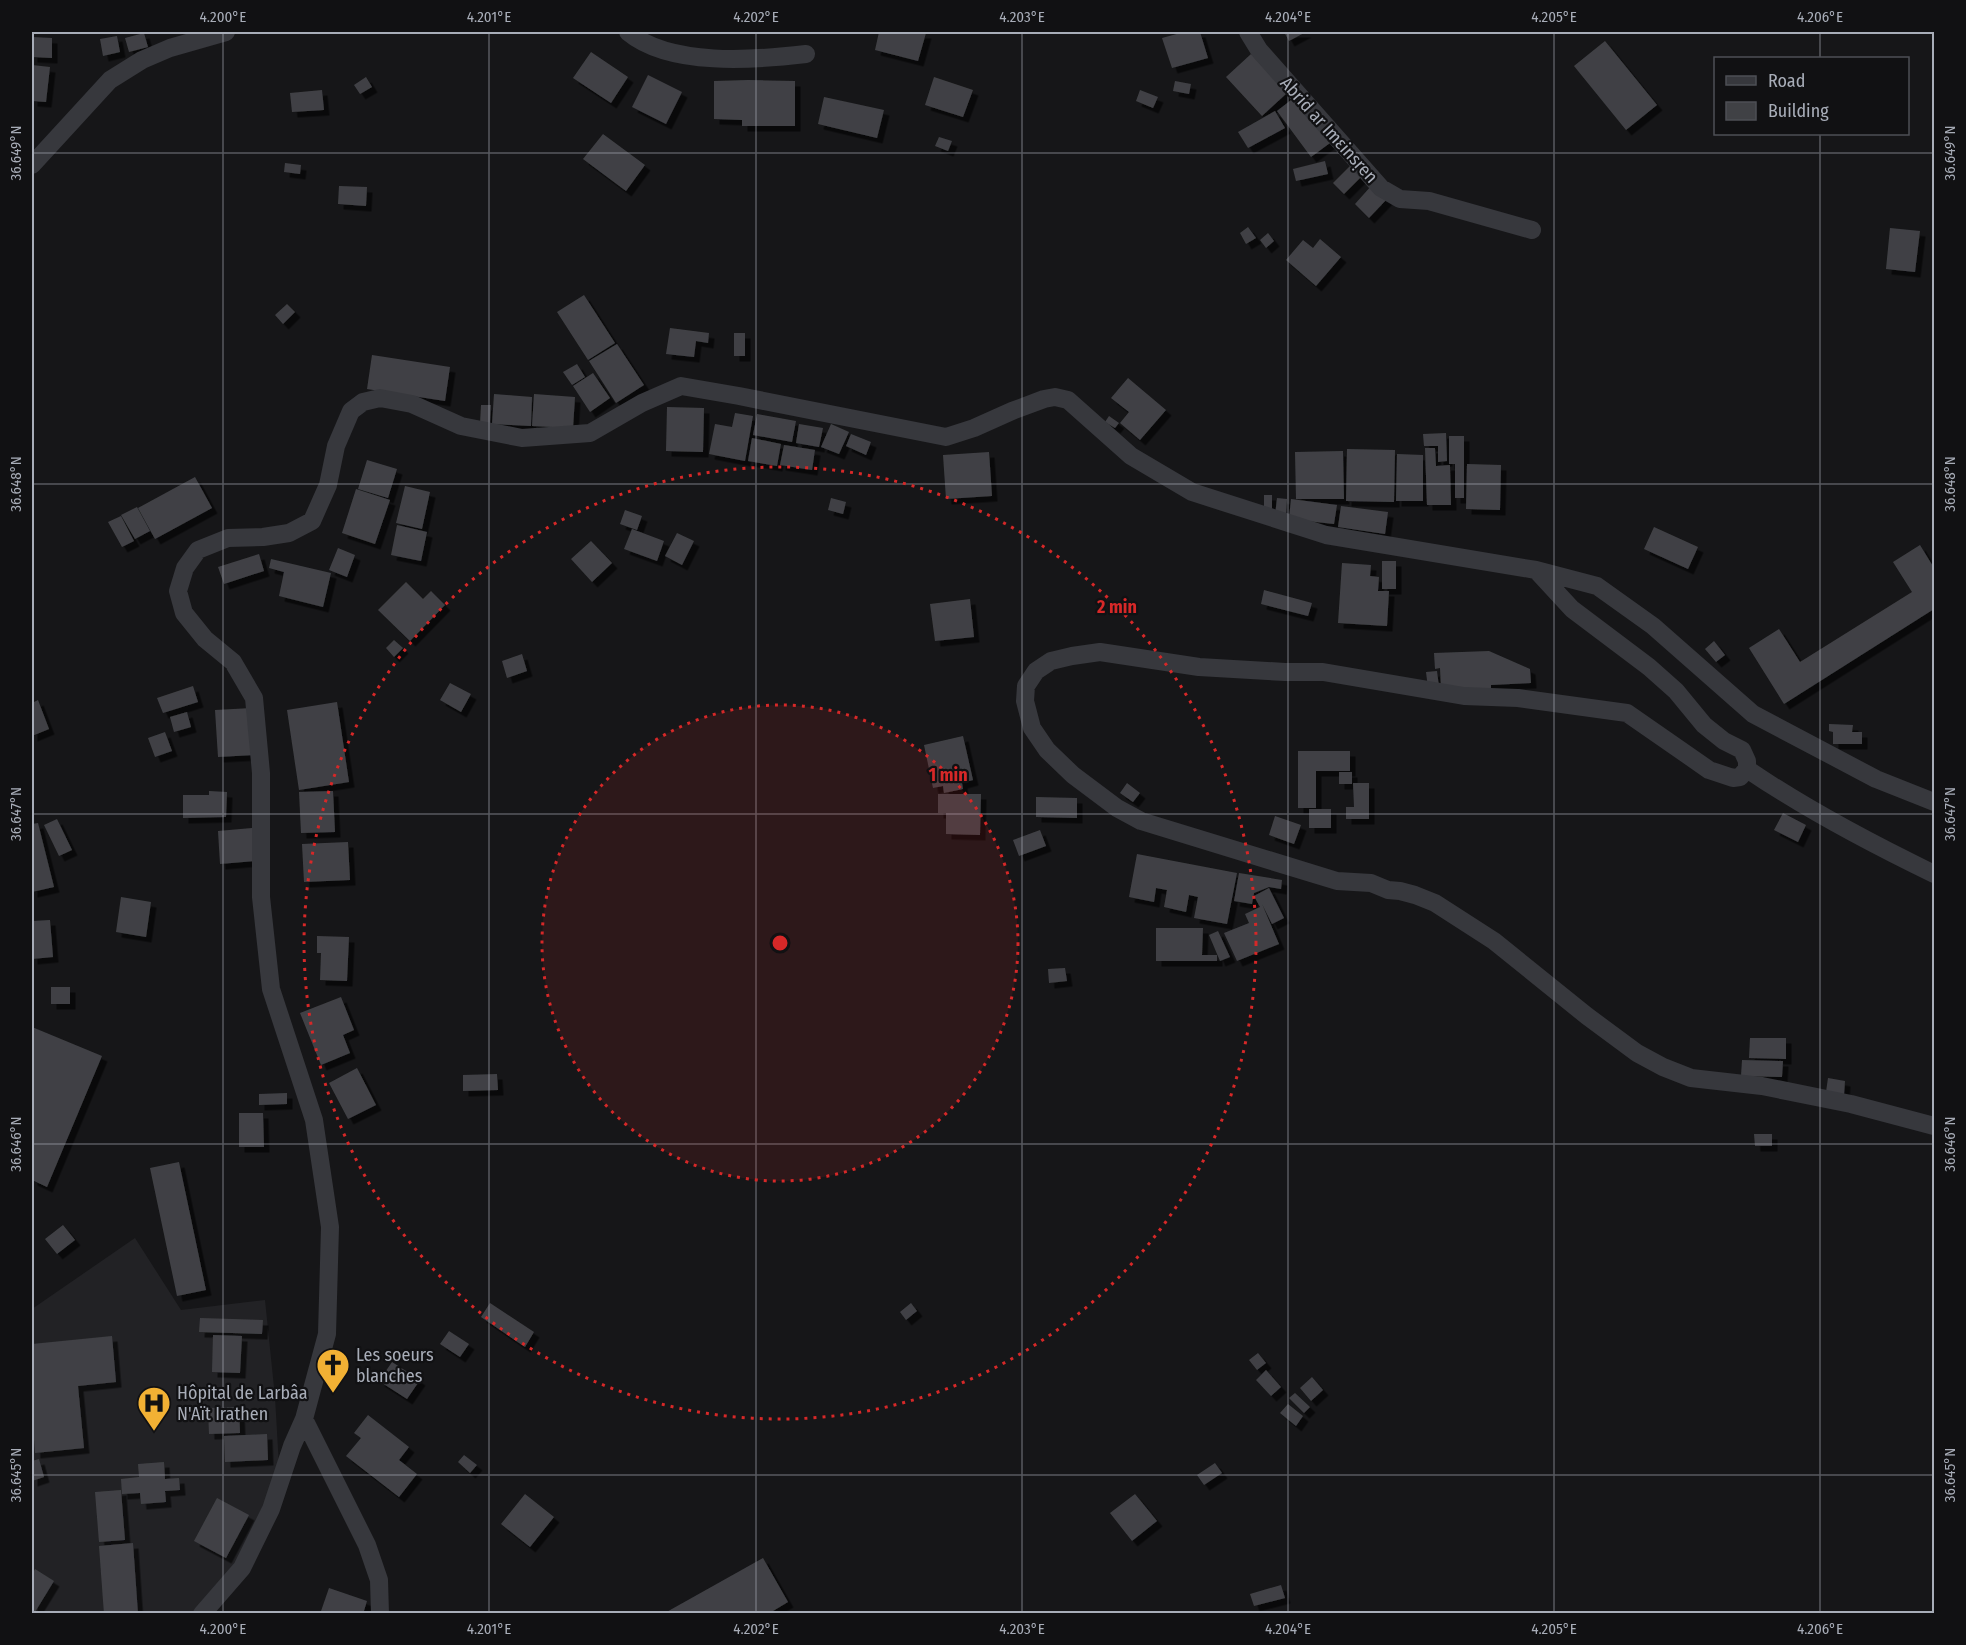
<svg xmlns="http://www.w3.org/2000/svg" width="1966" height="1645" font-family="'Fira Sans Condensed',sans-serif">
<style>
.built{fill:#222225}
.building{fill:#404145;filter:url(#shadow)}
.lines{fill:none;stroke-linecap:round;stroke-linejoin:round}
.street{stroke:#37383d;stroke-width:18}
.ticks{fill:none;stroke:#a8adb8;stroke-width:1.5;stroke-opacity:0.45}
.ring{fill:none;stroke:#d62828;stroke-width:3;stroke-dasharray:3 6}
.labels{text-anchor:middle;stroke-width:4.5;stroke-linejoin:round;paint-order:stroke}
.street-label{font-size:18px;fill:#a8adb8;stroke:#111113}
.poi-label{font-size:18px;fill:#a8adb8;stroke:#111113;text-anchor:start}
.centre{fill:#d62828;stroke:#111113;stroke-width:3}
.ring-label{font-size:18px;text-anchor:middle;font-weight:bold;fill:#d62828;stroke:#111113;stroke-width:4.5;stroke-linejoin:round;paint-order:stroke}
.neatline{fill:none;stroke:#a8adb8;stroke-width:2}
.ticks-label{font-size:15px;text-anchor:middle;fill:#a8adb8}
</style>
<defs>
<filter id="shadow"><feDropShadow dx="5.5" dy="5.5" stdDeviation="0" flood-color="#0009"/></filter>
</defs>
<rect width="100%" height="100%" fill="#161618"/>
<path class="built" d="M135 1238 181 1310 265 1300 275 1397 279 1466 245 1549 197 1613H32V1309Z"/>
<path class="building" d="M879 32 926 33 918 61 875 50Z
M1184 32H1200L1208 58 1172 68 1162 38Z
M1284 32H1306L1289 41Z
M144 33 148 47 129 52 125 38Z
M117 36 120 52 103 56 100 39Z
M32 37 52 38V58L32 57Z
M1605 41 1657 105 1626 130 1574 66Z
M591 52 628 77 611 103 573 78Z
M1251 54 1287 93 1262 116 1226 77Z
M32 65 50 67 46 102 32 101Z
M648 75 682 92 666 124 632 107Z
M366 77 372 87 360 94 354 85Z
M934 77 973 90 963 117 925 105Z
M748 80 795 81V126H742V120L714 119V81Z
M1175 81 1191 84 1189 94 1173 91Z
M322 90 324 110 292 112 290 93Z
M1140 90 1158 97 1153 108 1136 101Z
M824 97 884 110 877 138 818 124Z
M1295 97 1330 143 1311 157 1277 111Z
M1275 111 1285 128 1248 148 1238 132Z
M603 134 645 165 626 191 583 159Z
M939 137 952 141 948 151 935 146Z
M1325 161 1328 174 1296 181 1293 169Z
M285 163 301 165 300 174 284 172Z
M1352 164 1363 175 1344 194 1333 183Z
M1372 185 1387 199 1369 218 1355 204Z
M339 186 367 187 366 206 338 204Z
M1248 227 1256 238 1246 244 1240 233Z
M1890 228 1920 231 1915 272 1886 269Z
M1268 233 1274 241 1266 248 1260 240Z
M1320 239 1341 257 1316 286 1286 260 1303 240 1313 248Z
M584 295 615 343 588 360 557 312Z
M287 304 295 312 283 324 275 315Z
M670 328 709 333 708 343 696 341 694 357 666 354Z
M734 333H745V356H734Z
M617 344 644 385 616 403 589 361Z
M372 355 450 367 445 401 367 389Z
M577 364 585 377 572 385 563 372Z
M593 373 610 398 590 412 573 386Z
M1128 378 1166 410 1140 440 1120 423 1129 412 1111 398Z
M494 394 532 397 531 426 492 424Z
M534 394 575 397 573 428 532 426Z
M481 405H491L490 425 480 424Z
M667 407 704 408 703 452 666 451Z
M735 413 753 416 745 461 709 454 715 424 732 427Z
M757 414 796 421 792 442 753 435Z
M1109 416 1119 423 1115 428 1105 422Z
M799 424 823 428 819 447 796 443Z
M831 424 849 432 839 454 821 447Z
M1446 433 1447 461 1438 462V446H1424L1423 434Z
M851 434 871 442 866 455 846 446Z
M1449 436H1464V498H1455V464H1449Z
M752 438 781 444 777 466 748 461Z
M784 445 815 450 812 470 780 465Z
M1425 448H1435L1436 466 1450 465 1451 505H1427Z
M1347 449 1395 450 1394 502 1346 501Z
M1343 451 1344 499H1296L1295 452Z
M989 452 992 496 946 499 943 455Z
M1397 454 1423 455V501H1396Z
M367 460 397 469 388 498 358 489Z
M1467 464 1501 465 1500 510 1466 509Z
M195 477 212 508 155 539 138 508Z
M405 486 430 492 422 529 396 523Z
M356 489 390 500 375 544 342 533Z
M1264 495H1272V509H1264Z
M831 498 846 502 843 514 828 510Z
M1277 498 1287 499 1286 517 1275 516Z
M1291 499 1337 505 1334 524 1289 519Z
M1341 506 1388 512 1385 534 1338 527Z
M137 507 150 531 135 539 121 515Z
M625 510 642 516 637 530 620 524Z
M121 516 134 541 122 547 108 522Z
M397 525 427 532 421 561 391 555Z
M1654 527 1698 547 1688 569 1644 549Z
M632 529 664 541 657 561 624 549Z
M677 533 694 541 682 565 665 556Z
M591 541 612 563 592 582 571 559Z
M1920 545 1934 568V609L1784 704 1749 648 1779 629 1800 662 1912 592 1893 562Z
M338 548 355 555 347 577 329 570Z
M259 554 264 571 224 584 218 567Z
M271 559 331 573 323 607 279 596 284 572 269 568Z
M1382 561H1396V589H1382Z
M1342 563 1371 565 1370 576 1379 577 1378 591H1389L1387 626 1338 623Z
M406 582 423 599 431 591 445 605 410 641 378 610Z
M1264 590 1312 603 1308 616 1261 604Z
M970 599 974 637 935 641 930 604Z
M394 640 403 648 394 657 386 648Z
M1714 641 1725 655 1716 662 1705 649Z
M1489 651 1530 669 1531 683 1491 685V689L1441 687 1440 668 1435 669 1434 653Z
M522 654 527 671 507 678 502 661Z
M1437 671 1439 687 1428 688 1426 672Z
M450 683 471 694 461 712 440 700Z
M193 686 198 702 163 713 157 698Z
M38 700 49 729 32 736V703Z
M337 702 349 782 299 790 287 710Z
M252 708 254 755 218 757 215 710Z
M187 712 191 727 174 732 170 717Z
M1829 724 1853 725 1852 732H1862V744H1833V732L1829 731Z
M165 732 172 751 155 757 148 738Z
M963 736 973 780 962 783 963 789 944 793 943 786 933 788 924 745Z
M1298 751H1350V771H1316V808H1298Z
M1339 772H1352V784H1339Z
M1127 783 1140 793 1133 802 1120 793Z
M1353 783H1369V819H1346V807H1354Z
M209 791 227 792 226 817 183 818V795H209Z
M333 791 335 832 301 833 299 792Z
M938 794H981L980 835 946 834V813H938Z
M1036 797 1077 798V818L1036 817Z
M1309 809H1331V828H1309Z
M1783 813 1806 825 1798 842 1774 830Z
M1275 816 1301 825 1294 844 1269 835Z
M57 819 72 850 59 856 44 825Z
M38 823 54 887 32 892V824Z
M252 828 255 861 220 864 218 831Z
M1040 830 1046 846 1019 856 1013 840Z
M348 842 350 880 304 882 302 844Z
M1137 854 1237 873 1227 924 1194 918 1198 897 1189 895 1186 912 1164 907 1167 890 1156 888 1154 902 1129 897Z
M1239 873 1282 880 1281 889 1269 887 1254 893 1252 904 1234 901Z
M1269 888 1284 918 1272 924 1262 904 1279 944 1237 961 1224 933 1249 923 1245 914 1260 907 1254 896Z
M121 897 151 902 146 937 116 932Z
M50 920 53 957 32 959V921Z
M1156 928H1203L1202 955H1217V961H1156Z
M1218 931 1230 957 1220 961 1209 935Z
M317 936 349 937 347 981 320 980 321 953H317Z
M1065 968 1067 981 1049 983 1048 969Z
M51 987H70V1004H51Z
M341 997 354 1030 343 1035 350 1053 321 1065 300 1013Z
M32 1027 102 1056 47 1187 32 1180Z
M1750 1038H1786V1059L1749 1058Z
M1742 1060 1783 1061 1782 1077 1741 1076Z
M357 1068 376 1105 348 1119 329 1083Z
M497 1074 498 1090 463 1091V1075Z
M1828 1078 1845 1081 1844 1095 1826 1092Z
M287 1093V1104L259 1105V1094Z
M239 1113H263L264 1147H239Z
M1754 1134H1772V1146H1755Z
M179 1162 206 1290 177 1296 150 1168Z
M63 1225 75 1240 57 1254 45 1239Z
M490 1303 534 1332 525 1347 481 1317Z
M911 1303 917 1311 906 1320 900 1312Z
M200 1318 263 1320 262 1334 199 1332Z
M449 1331 469 1344 460 1357 440 1344Z
M213 1335 242 1336 240 1373 212 1372Z
M112 1336 116 1382 78 1386 84 1448 35 1453 32 1411V1344Z
M1258 1353 1266 1363 1257 1370 1249 1360Z
M392 1362 420 1380 407 1399 379 1381Z
M1266 1370 1281 1387 1271 1396 1256 1380Z
M1312 1377 1323 1390 1311 1401 1300 1388Z
M1295 1393 1310 1407 1304 1413 1289 1398Z
M1288 1404 1303 1416 1296 1426 1280 1413Z
M239 1407 240 1433 209 1434 208 1408Z
M368 1415 409 1447 399 1460 417 1474 399 1497 346 1456 361 1438 354 1433Z
M267 1434 268 1460 225 1462 224 1436Z
M464 1455 477 1465 470 1473 458 1462Z
M39 1459 44 1477 32 1481V1461Z
M164 1462 165 1479 179 1478 180 1490 165 1491 166 1502 141 1504 140 1493 122 1494 121 1479 139 1477 138 1464Z
M1215 1463 1222 1473 1204 1485 1197 1475Z
M121 1490 125 1540 99 1542 95 1492Z
M525 1494 554 1517 530 1547 501 1524Z
M1135 1494 1157 1521 1132 1541 1110 1513Z
M217 1498 249 1515 226 1558 194 1541Z
M133 1543 138 1614H104L99 1546Z
M763 1558 788 1602 768 1614H663Z
M35 1569 54 1581 35 1612 32 1610V1575Z
M1281 1585 1285 1598 1254 1606 1250 1594Z
M329 1588 367 1601 363 1614H320Z"/>
<g class="lines">
<path class="street" d="M628 32C670 67 755 60 806 54
M1248 32 1259 50 1381 188 1400 199 1429 201 1532 230
M32 165 110 80 142 60 170 48 226 32
M1536 570 1572 609 1649 667 1676 691 1704 725 1724 741 1742 750 1747 761V769L1740 777 1733 778 1709 770 1627 713 1518 698 1464 696 1323 672H1285L1199 667 1100 652 1072 656 1051 661 1036 671 1026 686 1025 701 1032 728 1047 750 1073 775 1117 808 1141 821 1337 881 1371 883 1388 890 1400 891 1415 895 1435 903 1494 941 1587 1016 1637 1053 1663 1067 1691 1078 1762 1086 1851 1104 1934 1126
M1747 769C1807 810 1870 843 1934 874
M304 1419 367 1545 379 1580 380 1614
M202 1614 242 1568 271 1509 292 1446 304 1419 327 1334 330 1227 314 1120 271 989 261 897V773L254 698 233 662 205 639 184 613 178 591 185 568 198 550 228 538 263 537 289 533 312 521 328 485 336 446 351 411 363 402 380 398 412 404 461 426 522 438 590 433 642 403 681 386 739 396 946 437 974 428 1012 411 1044 399 1055 397 1068 400 1131 456 1192 492 1326 535 1536 570 1597 586 1653 626 1753 714 1876 779 1934 802"/>
</g>
<path class="ticks" d="M223 32V1614M489 32V1614M756 32V1614M1022 32V1614M1288 32V1614M1554 32V1614M1820 32V58M1820 134V1614M32 153H1934M32 484H1934M32 814H1934M32 1144H1934M32 1475H1934"/>
<circle cx="780" cy="943" r="238" fill="#d62828" fill-opacity=".12"/>
<g class="ring">
<circle cx="780" cy="943" r="238"/>
<circle cx="780" cy="943" r="476"/>
</g>
<defs>
<g id="church-pin" transform="scale(1.725)"><path d="M0 17L-7.5 6A9.5 9.5 0 1 1 7.5 6Z" fill="#f2b134" stroke="#111113"/><path d="M-1.2-6h2.4v3.5h3.3v2.4h-3.3V6h-2.4V-.1h-3.3v-2.4h3.3Z" fill="#111"/></g>
<g id="hospital-pin" transform="scale(1.725)"><path d="M0 17L-7.5 6A9.5 9.5 0 1 1 7.5 6Z" fill="#f2b134" stroke="#111113"/><path d="M-5-5h3v3.5h4V-5h3V5h-3V1.5h-4V5h-3Z" fill="#111"/></g>
</defs>
<g fill-rule="evenodd">
<use href="#church-pin" x="333" y="1365"/>
<use href="#hospital-pin" x="154" y="1403"/>
</g>
<g class="labels">
<g class="street-label">
<text transform="translate(1329 130) rotate(48)" y="6">Abrid ar Imɛinsṛen</text>
</g>
<g class="poi-label">
<text x="356" y="1361">Les soeurs<tspan x="356" dy="21">blanches</tspan></text>
<text x="177" y="1399">Hôpital de Larbâa<tspan x="177" dy="21">N'Aït Irathen</tspan></text>
</g>
</g>
<circle cx="780" cy="943" r="9" class="centre"/>
<g class="ring-label">
<text x="1117" y="613">2 min</text>
<text x="948" y="781">1 min</text>
</g>
<rect width="1966" height="1645" fill="none" stroke="#111113" stroke-width="66"/>
<rect x="1714" y="57" width="195" height="78" fill="#111113" stroke="#4d4f55" stroke-width="1.5"/>
<rect x="1726" y="76" width="30" height="9" fill="#37383d" stroke="#4d4f55" stroke-width="1.5"/>
<text x="1768" y="87" font-size="18" fill="#a8adb8">Road</text>
<rect x="1726" y="102" width="30" height="18" fill="#404145" stroke="#4d4f55" stroke-width="1.5"/>
<text x="1768" y="117" font-size="18" fill="#a8adb8">Building</text>
<rect x="33" y="33" width="1900" height="1579" class="neatline"/>
<g class="ticks-label">
<text x="223" y="22">4.200°E</text>
<text x="489" y="22">4.201°E</text>
<text x="756" y="22">4.202°E</text>
<text x="1022" y="22">4.203°E</text>
<text x="1288" y="22">4.204°E</text>
<text x="1554" y="22">4.205°E</text>
<text x="1820" y="22">4.206°E</text>
<text transform="translate(16 153) rotate(-90)" y="5">36.649°N</text>
<text transform="translate(1950 153) rotate(-90)" y="5">36.649°N</text>
<text transform="translate(16 484) rotate(-90)" y="5">36.648°N</text>
<text transform="translate(1950 484) rotate(-90)" y="5">36.648°N</text>
<text transform="translate(16 814) rotate(-90)" y="5">36.647°N</text>
<text transform="translate(1950 814) rotate(-90)" y="5">36.647°N</text>
<text transform="translate(16 1144) rotate(-90)" y="5">36.646°N</text>
<text transform="translate(1950 1144) rotate(-90)" y="5">36.646°N</text>
<text transform="translate(16 1475) rotate(-90)" y="5">36.645°N</text>
<text transform="translate(1950 1475) rotate(-90)" y="5">36.645°N</text>
<text x="223" y="1634">4.200°E</text>
<text x="489" y="1634">4.201°E</text>
<text x="756" y="1634">4.202°E</text>
<text x="1022" y="1634">4.203°E</text>
<text x="1288" y="1634">4.204°E</text>
<text x="1554" y="1634">4.205°E</text>
<text x="1820" y="1634">4.206°E</text>
</g>
</svg>
